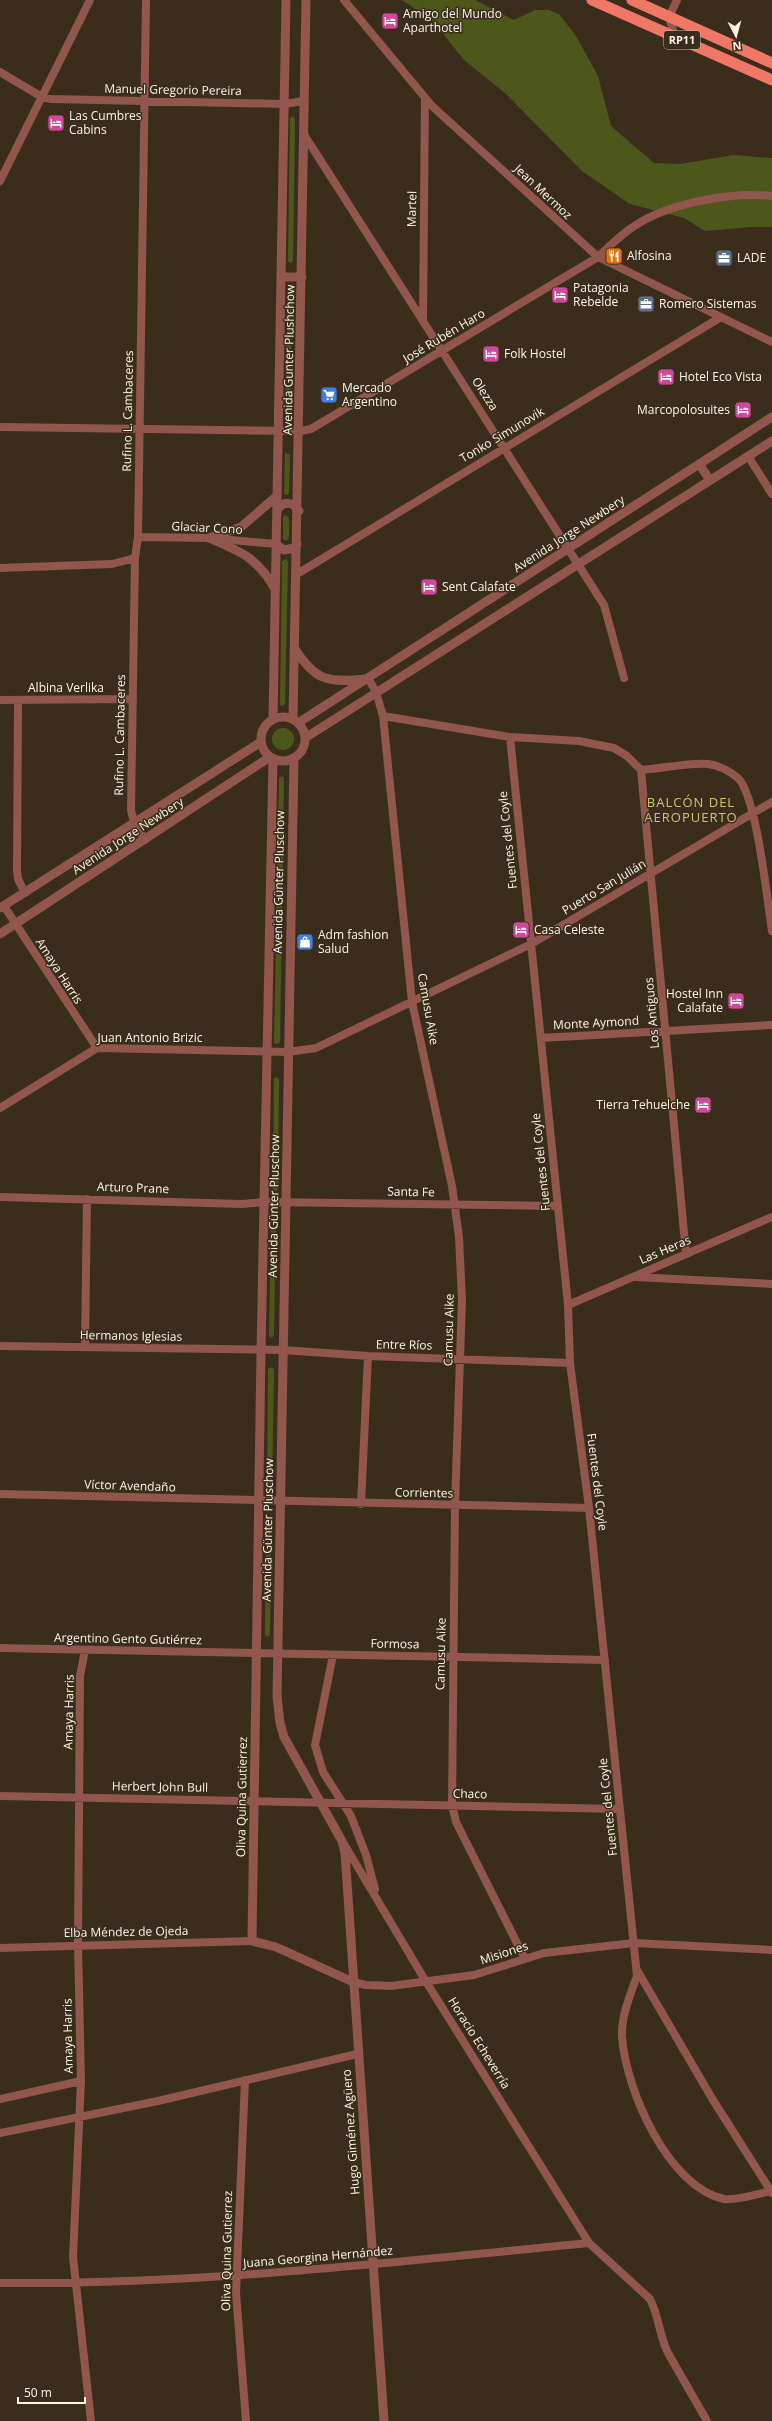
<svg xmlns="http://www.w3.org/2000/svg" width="772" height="2421" font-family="'Open Sans',sans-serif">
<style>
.green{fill:#4e571b}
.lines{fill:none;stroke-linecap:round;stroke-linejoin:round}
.minor{stroke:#91564c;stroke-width:8}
.tertiary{stroke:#91564c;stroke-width:9}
.primary{stroke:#f07665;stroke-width:11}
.labels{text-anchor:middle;stroke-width:3;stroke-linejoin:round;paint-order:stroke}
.shield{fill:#3b2d1c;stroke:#c2b8ab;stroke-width:1}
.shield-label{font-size:11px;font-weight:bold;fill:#fcf4e8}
.poi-label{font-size:12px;fill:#fcf4e8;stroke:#3b2d1c;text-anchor:start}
.street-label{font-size:12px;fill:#fcf4e8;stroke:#3b2d1c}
.neighbourhood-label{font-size:13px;letter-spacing:1px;fill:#c9c577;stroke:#3b2d1c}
</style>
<rect width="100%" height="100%" fill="#3b2d1c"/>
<path class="green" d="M402 0H475L514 20 535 10H549L559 14 576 36 598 76 611 126 654 163 681 164 733 155 772 158V227H750L705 231 684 218 630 204 582 171 505 93 464 60 433 21Z
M293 116 295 119 293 261 291 263 288 262 290 118Z
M287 295 292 297 290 414 288 416 285 415Z
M285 453 290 455 289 493 287 495 284 494Z
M286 515 289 518V538L286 541 283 539V517Z
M286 559 288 562 285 704 283 706 280 705 282 561Z
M272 739a11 11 0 1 1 22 0a11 11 0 1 1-22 0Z
M282 776 284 778 280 1042 277 1044 274 1043 279 778Z
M277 1077 279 1079 278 1189 276 1191 273 1190 274 1078Z
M274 1217 276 1219 274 1335 272 1338 269 1336 271 1219Z
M272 1367 274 1370 272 1487 270 1489 267 1488 268 1369Z
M269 1524 271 1526 270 1634 268 1637 265 1635 266 1526Z"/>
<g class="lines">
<path class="minor" d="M344 0 432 106 598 257 772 342
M675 37 669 17 677 0
M0 72 42 97 51 99 284 104 304 101
M303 133 604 605 624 678
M0 181 90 0
M423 319 425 99
M0 427 300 431 311 429 598 257C609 247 620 235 633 227 667 203 731 192 772 196
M748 456 772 494
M138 537 209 538 276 544
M0 568 112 564 135 558
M297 574 721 317
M368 678 376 692 383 716 412 1002 452 1186 459 1237 462 1300 455 1505 452 1805 456 1822 525 1959
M0 700 133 699
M18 700 17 871 18 879 25 893
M383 716 510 737 579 741 614 748 627 756 641 770C660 769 691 762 708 764 718 765 730 771 738 778 757 797 767 900 772 931
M510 737 568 1305 570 1363 589 1508 637 1976C630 1995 621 2017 622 2037 626 2090 668 2187 724 2199 735 2201 761 2193 772 2191
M641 770 686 1254
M145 840 134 823 131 810 135 558 138 537 146 0
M4 906 97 1048
M541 1038 772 1025
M0 1108 97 1048 288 1052 316 1048 531 944 772 802
M0 1197 242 1204 265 1202 558 1206
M635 1277 772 1284
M568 1305 772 1217
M0 1346 283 1350 368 1356 570 1363
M85 1347 87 1199
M0 1494 589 1508
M361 1504 368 1356
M0 1648 605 1660
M85 1650 80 1676 78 1945 81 2081 73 2257 91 2421
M333 1655 315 1745 323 1772 351 1816 366 1855 375 1889
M0 1796 620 1809
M344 1844 425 1980 589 2243 650 2299C659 2316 659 2335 668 2353L707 2421
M0 1948 252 1941
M637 1970 713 2100 772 2193
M353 1982 366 1985 391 1986 474 1975 544 1953 634 1943 772 1950
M245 2080 236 2293 246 2421
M0 2099 81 2081
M0 2133 158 2101 357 2054
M0 2283C197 2285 393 2262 589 2243"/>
<path class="tertiary" d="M281 277H302
M699 464 710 480
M277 510C283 501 293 501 299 511
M276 544 284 550 294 548 297 544
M275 589C258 558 240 551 209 538L241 527 277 496
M295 649C315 681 329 683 365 679
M261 739a22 22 0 1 1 44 0a22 22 0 1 1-44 0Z
M273 719 286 0
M293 719 306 0
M298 723 772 417
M305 738 772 441
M273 759 261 1351 252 1941 276 1947 353 1982
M294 759 277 1696 280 1723 284 1737 342 1841 345 1853 384 2421
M0 908 261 742
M0 934 270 757"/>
<path class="primary" d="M592 0 772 80
M632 0 772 63"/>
</g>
<defs>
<g id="hotel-square" transform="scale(0.9)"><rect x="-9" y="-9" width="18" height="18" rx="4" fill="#d1479c" stroke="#3b2d1c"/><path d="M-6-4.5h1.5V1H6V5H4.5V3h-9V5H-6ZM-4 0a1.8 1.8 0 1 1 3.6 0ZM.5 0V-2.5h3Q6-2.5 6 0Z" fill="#fff"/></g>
<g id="restaurant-square" transform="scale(0.9)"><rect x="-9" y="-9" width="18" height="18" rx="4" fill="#e8710a" stroke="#3b2d1c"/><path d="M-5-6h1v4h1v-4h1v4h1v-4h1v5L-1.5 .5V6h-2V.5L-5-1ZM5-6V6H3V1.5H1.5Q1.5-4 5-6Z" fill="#fff"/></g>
<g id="office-square" transform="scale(0.9)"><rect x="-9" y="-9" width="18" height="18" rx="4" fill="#5c6f8a" stroke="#3b2d1c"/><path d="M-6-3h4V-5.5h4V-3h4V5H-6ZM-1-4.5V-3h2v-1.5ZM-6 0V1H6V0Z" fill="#fff"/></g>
<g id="supermarket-square" transform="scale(0.9)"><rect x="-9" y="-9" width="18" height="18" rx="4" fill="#3f7fe0" stroke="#3b2d1c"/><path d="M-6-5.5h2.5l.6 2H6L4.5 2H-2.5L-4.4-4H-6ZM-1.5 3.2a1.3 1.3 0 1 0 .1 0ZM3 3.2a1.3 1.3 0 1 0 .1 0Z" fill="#fff"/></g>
<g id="shop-square" transform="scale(0.9)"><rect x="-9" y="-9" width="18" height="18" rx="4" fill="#3f7fe0" stroke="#3b2d1c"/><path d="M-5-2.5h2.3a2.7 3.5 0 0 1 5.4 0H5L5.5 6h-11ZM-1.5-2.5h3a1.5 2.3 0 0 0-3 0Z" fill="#fff"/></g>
</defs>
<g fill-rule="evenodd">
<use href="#hotel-square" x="390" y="21"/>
<use href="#hotel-square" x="56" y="123"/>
<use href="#restaurant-square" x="614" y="256"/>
<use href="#office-square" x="724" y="258"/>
<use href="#hotel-square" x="560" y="295"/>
<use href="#office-square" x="646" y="304"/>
<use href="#hotel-square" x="491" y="354"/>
<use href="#hotel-square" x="666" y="377"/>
<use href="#supermarket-square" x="329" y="395"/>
<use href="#hotel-square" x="743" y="410"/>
<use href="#hotel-square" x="429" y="587"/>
<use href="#hotel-square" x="521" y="930"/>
<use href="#shop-square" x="305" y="942"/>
<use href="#hotel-square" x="736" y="1001"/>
<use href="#hotel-square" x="703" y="1105"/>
</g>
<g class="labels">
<rect class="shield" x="664" y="31" width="36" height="18" rx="3"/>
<g class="shield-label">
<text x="682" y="44">RP11</text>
</g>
<g class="poi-label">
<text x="403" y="18">Amigo del Mundo<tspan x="403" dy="14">Aparthotel</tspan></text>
<text x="69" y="120">Las Cumbres<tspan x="69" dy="14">Cabins</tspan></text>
<text x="627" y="260">Alfosina</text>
<text x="737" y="262">LADE</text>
<text x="573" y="292">Patagonia<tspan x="573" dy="14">Rebelde</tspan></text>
<text x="659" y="308">Romero Sistemas</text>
<text x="504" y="358">Folk Hostel</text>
<text x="679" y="381">Hotel Eco Vista</text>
<text x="342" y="392">Mercado<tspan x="342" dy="14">Argentino</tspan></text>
<text x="730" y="414" text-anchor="end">Marcopolosuites</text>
<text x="442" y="591">Sent Calafate</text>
<text x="534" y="934">Casa Celeste</text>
<text x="318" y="939">Adm fashion<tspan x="318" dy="14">Salud</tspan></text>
<text x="723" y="998" text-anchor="end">Hostel Inn<tspan x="723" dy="14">Calafate</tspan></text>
<text x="690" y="1109" text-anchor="end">Tierra Tehuelche</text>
</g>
<g class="street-label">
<text transform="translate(173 90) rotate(1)" y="4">Manuel Gregorio Pereira</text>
<text transform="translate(543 192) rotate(43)" y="4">Jean Mermoz</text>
<text transform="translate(412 209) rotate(-89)" y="4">Martel</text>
<text transform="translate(444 336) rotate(-31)" y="4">José Rubén Haro</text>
<text transform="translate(289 360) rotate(-89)" y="4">Avenida Gunter Plushchow</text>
<text transform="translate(485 394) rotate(57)" y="4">Olezza</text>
<text transform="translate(128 411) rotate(-89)" y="4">Rufino L. Cambaceres</text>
<text transform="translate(502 435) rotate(-31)" y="4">Tonko Simunovik</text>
<text transform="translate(207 528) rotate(3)" y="4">Glaciar Cono</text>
<text transform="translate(569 534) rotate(-33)" y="4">Avenida Jorge Newbery</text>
<text x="66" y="692">Albina Verlika</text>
<text transform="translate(120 735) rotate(-89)" y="4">Rufino L. Cambaceres</text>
<text transform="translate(128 836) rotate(-33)" y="4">Avenida Jorge Newbery</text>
<text transform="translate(508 840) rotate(-96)" y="4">Fuentes del Coyle</text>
<text transform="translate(279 882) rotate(-89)" y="4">Avenida Günter Pluschow</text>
<text transform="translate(604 887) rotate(-31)" y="4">Puerto San Julián</text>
<text transform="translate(59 971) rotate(57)" y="4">Amaya Harris</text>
<text transform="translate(428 1009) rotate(80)" y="4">Camusu Aike</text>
<text transform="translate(652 1013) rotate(-95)" y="4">Los Antiguos</text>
<text transform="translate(596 1023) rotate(-3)" y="4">Monte Aymond</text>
<text x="150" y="1042">Juan Antonio Brizic</text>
<text transform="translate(541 1162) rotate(-96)" y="4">Fuentes del Coyle</text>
<text transform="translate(133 1188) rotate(2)" y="4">Arturo Prane</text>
<text transform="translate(411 1192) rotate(1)" y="4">Santa Fe</text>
<text transform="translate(274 1206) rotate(-89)" y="4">Avenida Günter Pluschow</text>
<text transform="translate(665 1250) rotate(-23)" y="4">Las Heras</text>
<text transform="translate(449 1330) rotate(-89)" y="4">Camusu Aike</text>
<text transform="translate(131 1336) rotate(1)" y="4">Hermanos Iglesias</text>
<text transform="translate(404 1345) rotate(1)" y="4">Entre Ríos</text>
<text transform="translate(597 1482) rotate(83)" y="4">Fuentes del Coyle</text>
<text transform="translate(130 1486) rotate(2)" y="4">Víctor Avendaño</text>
<text transform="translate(424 1493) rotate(1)" y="4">Corrientes</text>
<text transform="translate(268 1530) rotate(-89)" y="4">Avenida Günter Pluschow</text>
<text transform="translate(128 1639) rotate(1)" y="4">Argentino Gento Gutiérrez</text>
<text transform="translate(395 1644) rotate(1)" y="4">Formosa</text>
<text transform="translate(441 1654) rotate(-89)" y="4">Camusu Aike</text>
<text transform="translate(69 1712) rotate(-89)" y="4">Amaya Harris</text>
<text transform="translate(160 1787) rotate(1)" y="4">Herbert John Bull</text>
<text transform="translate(470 1794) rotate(1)" y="4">Chaco</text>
<text transform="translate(242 1797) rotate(-89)" y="4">Oliva Quina Gutierrez</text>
<text transform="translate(608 1807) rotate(-96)" y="4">Fuentes del Coyle</text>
<text transform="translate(126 1932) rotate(-1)" y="4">Elba Méndez de Ojeda</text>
<text transform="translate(504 1953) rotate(-18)" y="4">Misiones</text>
<text transform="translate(68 2036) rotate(-91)" y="4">Amaya Harris</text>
<text transform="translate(479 2043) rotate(58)" y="4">Horacio Echeverría</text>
<text transform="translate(351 2132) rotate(-94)" y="4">Hugo Giménez Agüero</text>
<text transform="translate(227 2251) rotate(-89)" y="4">Oliva Quina Gutierrez</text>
<text transform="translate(318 2257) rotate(-5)" y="4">Juana Georgina Hernández</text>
</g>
<g class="neighbourhood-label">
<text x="691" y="807">BALCÓN DEL<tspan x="691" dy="15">AEROPUERTO</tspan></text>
</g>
</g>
<g transform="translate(736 36) rotate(174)" stroke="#3b2d1c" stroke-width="3" paint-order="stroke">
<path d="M0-3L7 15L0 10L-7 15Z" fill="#fcf4e8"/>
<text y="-6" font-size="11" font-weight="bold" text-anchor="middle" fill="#fcf4e8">N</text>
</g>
<path d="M18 2397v6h67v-6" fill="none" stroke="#fcf4e8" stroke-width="2"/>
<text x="24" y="2397" font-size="12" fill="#fcf4e8" stroke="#3b2d1c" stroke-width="3" paint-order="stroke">50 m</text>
</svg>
